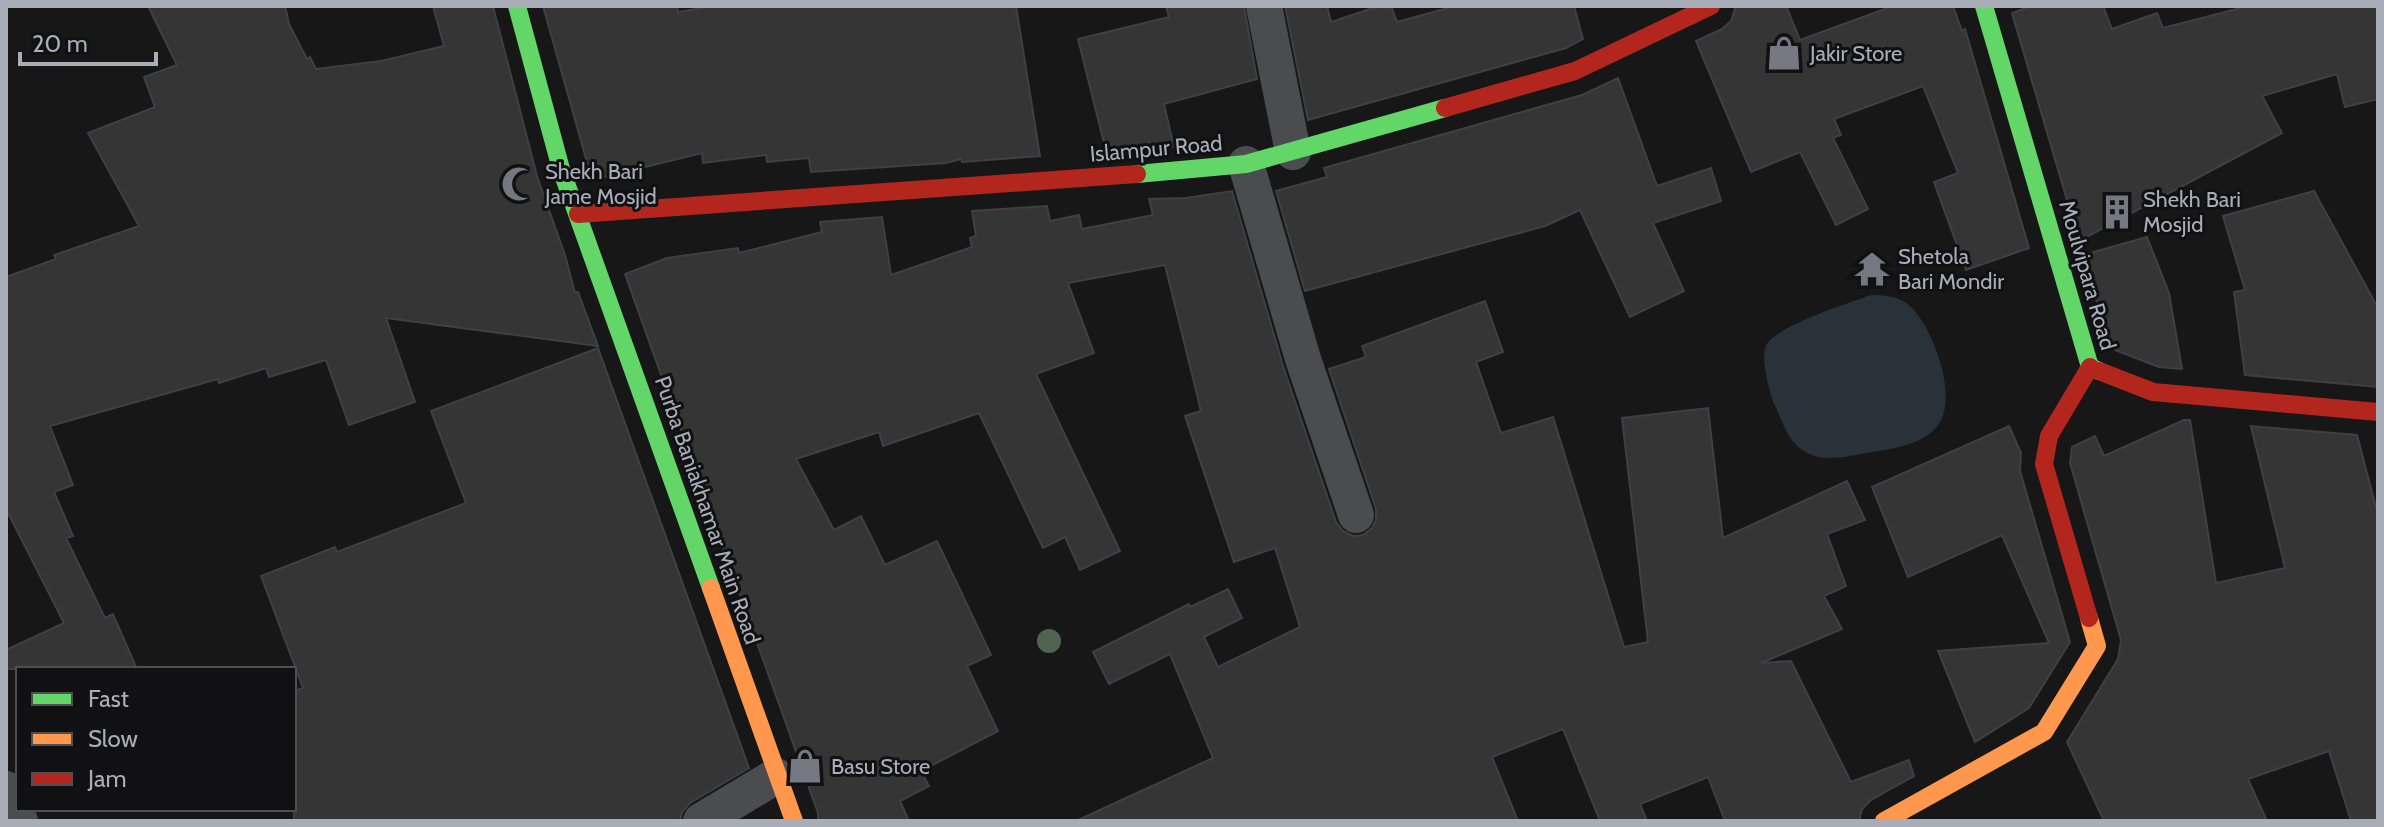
<svg xmlns="http://www.w3.org/2000/svg" width="2384" height="827" font-family="Cabin,sans-serif">
<style>
.water{fill:#2a3239}
.building{fill:#353536;stroke:#3f4043;stroke-width:2}
.lines{fill:none;stroke-linecap:round;stroke-linejoin:round}
.street{stroke:#4b4c50;stroke-width:36}
.fast{stroke:#63d668;stroke-width:18}
.slow{stroke:#ff974d;stroke-width:18}
.jam{stroke:#b3261e;stroke-width:18}
.tree{fill:#506451}
.labels{text-anchor:middle;stroke-width:6;stroke-linejoin:round;paint-order:stroke}
.poi-label{font-size:22px;fill:#a8adb8;stroke:#111113;text-anchor:start}
.street-label{font-size:22px;fill:#a8adb8;stroke:#111113}
</style>
<rect width="100%" height="100%" fill="#171717"/>
<path class="water" d="M1871 295C1885 295 1900 296 1911 307 1934 329 1962 404 1934 430 1918 445 1893 449 1872 452 1854 455 1829 462 1812 455 1790 447 1785 428 1776 408 1770 395 1759 356 1767 344 1779 325 1849 303 1871 295Z"/>
<path class="building" d="M148 6H285L289 24 307 59 310 57 316 69 381 61 444 46 433 6H493L537 176 565 255 575 293 578 292 598 346 386 318 415 402 349 425 326 360 269 377 266 368 219 383 218 379 50 426 73 485 54 492 73 536 66 538 105 618 113 614 137 669H6V650L64 623 6 509V277L56 259 54 255 139 226 88 133 155 107 144 77 177 65Z
M543 6H677L678 12 714 6H1016L1040 156 962 162 961 159 946 163 811 172 809 158 767 162 766 155 703 163 702 153 592 180Z
M1166 6H1244L1257 79 1164 104 1174 147 1136 149V146L1106 151 1078 39 1169 17Z
M1285 6H1327L1331 22 1379 6H1391L1397 22 1455 6H1574L1583 39 1566 48 1308 120Z
M1736 6H1786L1800 40 1893 6H1953L1962 31 1965 29 2029 248 1966 270 1934 182 1958 173 1923 86 1834 119 1841 135 1833 138 1868 209 1836 225 1800 152 1751 172 1696 41 1722 29 1731 21Z
M2031 6H2103L2112 29 2157 13 2163 28 2248 6H2378V99L2345 107 2337 74 2262 96 2282 133 2079 241 2012 13Z
M1618 78 1657 186 1711 168 1721 201 1653 223 1684 291 1630 317 1580 210 1545 226 1305 291 1276 191 1327 177 1324 168 1582 95Z
M1232 191 1283 366 1336 522 1343 531 1353 536 1363 535 1372 528 1376 520V509L1329 369 1366 357 1362 346 1485 301 1503 352 1476 362 1501 433 1553 417 1624 647 1648 642 1622 418 1708 408 1723 538 1847 481 1865 520 1827 534 1846 586 1824 596 1842 629 1761 663 1791 661 1851 782 1909 760 1914 776 1871 800 1862 809 1859 821H1725L1708 777 1640 804 1647 821H1600L1563 729 1492 757 1518 821H1076L1213 758 1170 654 1109 684 1093 652 1189 604 1190 607 1228 589 1242 618 1204 637 1218 667 1300 627 1275 548 1234 562 1185 416 1201 411 1165 265 1068 283 1094 353 1036 374 1120 551 1080 570 1065 537 1043 548 979 413 883 446 879 432 796 459 834 530 861 516 885 565 937 541 991 655 967 666 998 731 921 771 929 786 900 801 909 821H818V813L625 274 667 258 738 248 739 253 822 232 820 222 882 217 891 275 972 247 970 238 976 236 972 211 1047 206 1050 221 1079 215 1082 229 1153 215 1149 199 1186 198Z
M2314 191 2378 308V387L2245 375 2234 292 2245 290 2223 216Z
M2147 237 2169 293 2182 369 2159 367 2115 350 2101 316 2083 255Z
M598 348 749 768 690 803 682 812 680 821H294V691L303 688 261 576 335 547 337 552 466 503 431 411Z
M2184 420H2190L2216 583 2285 568 2251 426 2357 435 2378 515V821H2351L2329 751 2248 779 2267 821H2104L2067 742 2118 659 2121 640 2070 463 2072 447 2095 436 2104 456Z
M2009 426 2021 453 2020 471 2070 642 2029 708 1975 742 1938 651 2049 643 2002 535 1908 577 1872 487Z"/>
<g class="lines">
<path class="street" d="M1264 6 1293 152
M1246 164 1303 359 1356 515
M6 789 20 821
M701 821 776 776"/>
<path class="fast" d="M517 6 561 169 711 588
M1984 6 2090 367 2099 371
M1137 174 1246 164 1445 108"/>
<path class="slow" d="M711 588 794 821
M1884 821 2044 732 2097 646 2089 618"/>
<path class="jam" d="M1445 108 1575 71 1711 6
M578 214 1137 174
M2099 371 2153 392 2378 412
M2089 618 2044 464 2049 436 2090 367"/>
</g>
<circle class="tree" cx="1049" cy="641" r="12"/>
<defs>
<g id="shop-bare" transform="scale(2.76)"><path d="M-5-2.5h2.3a2.7 3.5 0 0 1 5.4 0H5L5.5 6h-11ZM-1.5-2.5h3a1.5 2.3 0 0 0-3 0Z" fill="#757880" stroke="#111113" stroke-width="2.5" paint-order="stroke"/></g>
<g id="mosque-bare" transform="scale(2.76)"><path d="M3.5-4.9A6 6 0 1 0 3.5 4.9A5 5 0 1 1 3.5-4.9Z" fill="#757880" stroke="#111113" stroke-width="2.5" paint-order="stroke"/></g>
<g id="building-bare" transform="scale(2.76)"><path d="M-4-6H4V6H1V3H-1V6H-4ZM-2.5-4.3h1.7v1.8h-1.7ZM.8-4.3h1.7v1.8H.8ZM-2.5-1h1.7V.8h-1.7ZM.8-1h1.7V.8H.8Z" fill="#757880" stroke="#111113" stroke-width="2.5" paint-order="stroke"/></g>
<g id="temple-bare" transform="scale(2.76)"><path d="M0-6L5-2H3V0L6.5 2.5H4V6H1.5V3h-3V6H-4V2.5H-6.5L-3 0V-2H-5Z" fill="#757880" stroke="#111113" stroke-width="2.5" paint-order="stroke"/></g>
</defs>
<g fill-rule="evenodd">
<use href="#shop-bare" x="1784" y="53"/>
<use href="#mosque-bare" x="519" y="184"/>
<use href="#building-bare" x="2117" y="212"/>
<use href="#temple-bare" x="1872" y="269"/>
<use href="#shop-bare" x="805" y="766"/>
</g>
<g class="labels">
<g class="poi-label">
<text x="1810" y="61">Jakir Store</text>
<text x="545" y="179">Shekh Bari<tspan x="545" dy="25">Jame Mosjid</tspan></text>
<text x="2143" y="207">Shekh Bari<tspan x="2143" dy="25">Mosjid</tspan></text>
<text x="1898" y="264">Shetola<tspan x="1898" dy="25">Bari Mondir</tspan></text>
<text x="831" y="774">Basu Store</text>
</g>
<g class="street-label">
<text transform="translate(1156 148) rotate(-5)" y="8">Islampur Road</text>
<text transform="translate(2088 275) rotate(74)" y="8">Moulvipara Road</text>
<text transform="translate(708 510) rotate(71)" y="8">Purba Baniakhamar Main Road</text>
</g>
</g>
<rect width="2384" height="827" fill="none" stroke="#a8adb8" stroke-width="16"/>
<rect x="16" y="667" width="280" height="144" fill="#111113" stroke="#4d4f55" stroke-width="2"/>
<rect x="32" y="693" width="40" height="12" fill="#63d668" stroke="#4d4f55" stroke-width="2"/>
<text x="88" y="707" font-size="24" fill="#a8adb8">Fast</text>
<rect x="32" y="733" width="40" height="12" fill="#ff974d" stroke="#4d4f55" stroke-width="2"/>
<text x="88" y="747" font-size="24" fill="#a8adb8">Slow</text>
<rect x="32" y="773" width="40" height="12" fill="#b3261e" stroke="#4d4f55" stroke-width="2"/>
<text x="88" y="787" font-size="24" fill="#a8adb8">Jam</text>
<path d="M20 52v12h136v-12" fill="none" stroke="#a8adb8" stroke-width="4"/>
<text x="32" y="52" font-size="24" fill="#a8adb8" stroke="#111113" stroke-width="6" paint-order="stroke">20 m</text>
</svg>
